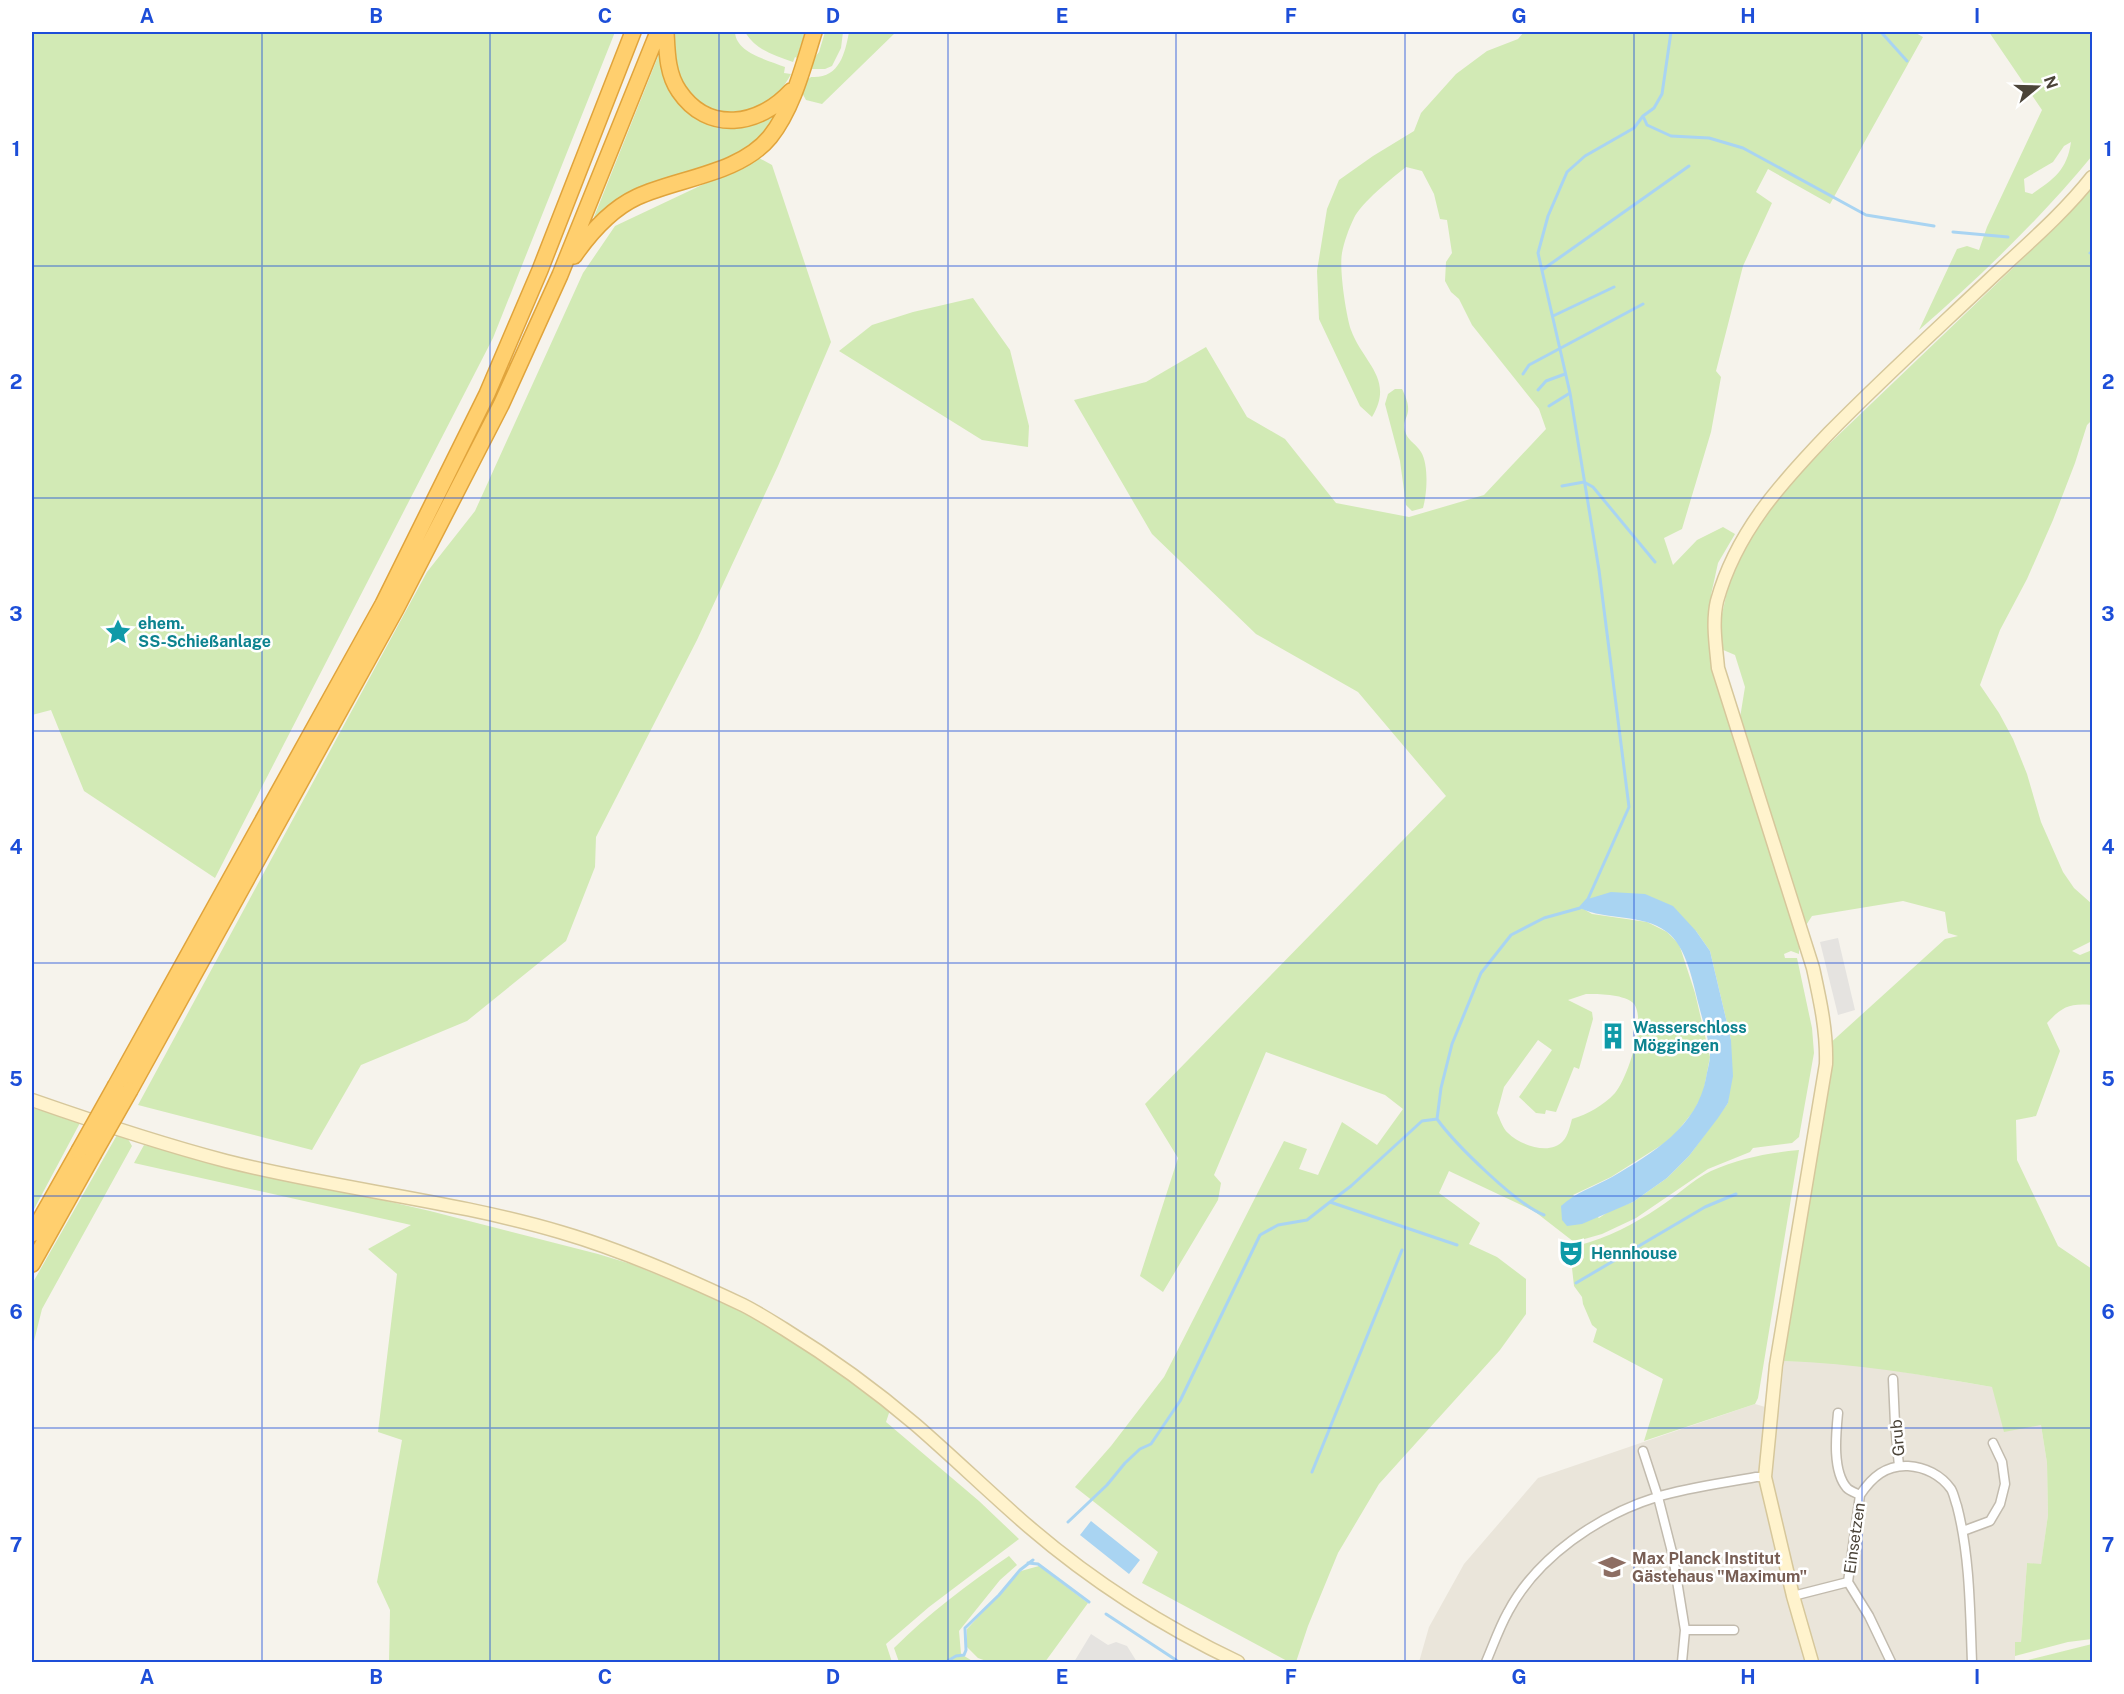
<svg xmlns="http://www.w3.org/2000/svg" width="2124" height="1694" font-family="'Public Sans',sans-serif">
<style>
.residential{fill:#eae5da}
.green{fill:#d2eab5;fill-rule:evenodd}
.parking{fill:#e5e3e0}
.water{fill:#a9d4f2}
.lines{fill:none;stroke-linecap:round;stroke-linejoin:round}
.stream{stroke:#a9d4f2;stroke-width:3}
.street-casing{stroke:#c2bbae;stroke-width:11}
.secondary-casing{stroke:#d6c79b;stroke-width:15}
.highway-casing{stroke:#e0a43c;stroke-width:18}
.street{stroke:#fff;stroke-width:8}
.secondary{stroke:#fff3cd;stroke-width:12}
.highway{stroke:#ffcf6e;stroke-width:15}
.highway-bridge-casing{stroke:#e0a43c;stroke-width:18;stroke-linecap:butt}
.highway-bridge{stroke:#ffcf6e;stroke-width:15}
.grid{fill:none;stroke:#1d4ed8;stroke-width:1.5;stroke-opacity:0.55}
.labels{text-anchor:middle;stroke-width:5;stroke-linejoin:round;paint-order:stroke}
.culture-label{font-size:16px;font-weight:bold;fill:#0d838f;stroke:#fff;text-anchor:start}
.street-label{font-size:16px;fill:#4b4439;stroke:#fff}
.education-label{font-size:16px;font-weight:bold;fill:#785e54;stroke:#fff;text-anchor:start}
.neatline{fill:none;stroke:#1d4ed8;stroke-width:2}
.grid-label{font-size:20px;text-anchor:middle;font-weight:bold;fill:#1d4ed8}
</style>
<rect width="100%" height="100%" fill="#f6f3ec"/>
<path class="residential" d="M1784 1361 1829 1362 1892 1370 1992 1387 2041 1425 2047 1463 2048 1515 2041 1565 2027 1563 2021 1642H2015V1662H1419L1429 1627 1464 1564 1538 1478 1755 1404 1779 1411Z"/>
<path class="green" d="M32 32H615L493 338 215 878 84 791 51 710 32 715Z
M674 32H735C736 53 768 60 785 67L784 73 791 74C773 110 727 130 695 100 691 96 685 91 682 86 673 70 673 50 674 32Z
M745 32H805L797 58 795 57 793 62C773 55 756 50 745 32Z
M825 32H843L841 48 832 66 825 69H812L813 64 810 63 819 52Z
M849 32H896L822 104 806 100 801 91 805 79 807 80 811 77C839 79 845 54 849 32Z
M1524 32H1914L1923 37 1830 204 1768 169 1756 192 1772 203 1743 266 1716 371 1721 377 1711 432 1682 529 1664 538 1673 565 1697 540 1723 527 1735 534 1718 563 1711 595 1710 632 1739 724 1745 687 1735 655 1721 649 1720 623 1731 574 1754 528 1803 469 2058 225 2092 186V420L2087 425 2075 463 2053 520 2027 579 2000 630 1980 685 1999 713 2013 739 2027 774 2041 822 2063 872 2074 888 2092 904V941L2072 951 2080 955 2092 950V1005C2069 1003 2062 1007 2047 1023L2060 1051 2036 1116 2016 1120 2017 1160 2058 1246 2092 1269V1639L2068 1642 2015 1656V1642H2021L2027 1563 2041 1564 2048 1515 2047 1463 2041 1425 2004 1432 1992 1387C1923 1375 1854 1363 1784 1361L1827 1046 1945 939 1958 936 1948 933 1945 912 1903 901 1812 916 1799 936V954L1791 951 1784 954 1785 958H1797L1812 1028 1814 1053 1799 1137 1792 1143 1753 1148 1750 1152 1708 1169 1636 1218 1602 1234 1574 1242 1534 1211 1449 1171 1439 1193 1480 1223 1469 1244 1497 1257 1526 1279V1314L1500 1350 1379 1484 1338 1553 1308 1626 1296 1662H1289L1142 1583 1158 1552 1075 1487 1111 1446 1164 1377 1284 1141 1307 1149 1299 1169 1318 1175 1342 1122 1377 1145 1403 1109 1385 1095 1266 1052 1214 1175 1221 1183 1218 1200 1163 1292 1140 1276 1178 1158 1145 1104 1446 796 1358 692 1256 634 1152 534 1074 400 1146 382 1206 347 1247 417 1285 439 1336 503 1409 517 1484 495 1546 429 1539 409 1472 325 1459 299 1451 292 1445 281 1446 262 1452 253 1447 220 1440 219 1434 194 1422 171 1406 167C1392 178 1361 203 1354 218 1349 228 1344 242 1342 253 1339 269 1346 315 1351 330 1363 363 1395 379 1372 417L1360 406 1319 319 1317 271 1327 209 1339 180 1373 156 1414 131 1421 113 1456 74 1487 51 1518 39ZM1580 907 1696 931 1710 951 1731 1040 1728 1103 1689 1156 1667 1178 1633 1202 1611 1210 1599 1218 1573 1195 1611 1177 1671 1139 1693 1112 1703 1094 1710 1057 1695 993 1679 944 1667 932 1647 922 1592 914ZM1586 994C1599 994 1621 994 1632 1002 1649 1016 1627 1079 1615 1093 1603 1106 1588 1114 1572 1119 1570 1126 1568 1136 1563 1141 1550 1156 1520 1145 1508 1133 1503 1129 1500 1119 1497 1113L1504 1087 1538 1040 1552 1050 1519 1097 1536 1113 1545 1114 1546 1110 1556 1112 1574 1067 1579 1069 1593 1019 1592 1012 1568 1000Z
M1989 32H2092V156C2040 219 1981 276 1919 330L1957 249 1967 246 1979 250 1987 227 2042 110ZM2071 142C2067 170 2054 179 2032 194L2025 192 2024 179 2053 162 2064 146Z
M659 54 662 55 698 116 782 110 763 133 745 150 596 219 594 217Z
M759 158 772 165 831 342 778 466 697 640 596 837 595 867 566 941 467 1021 361 1065 312 1150 138 1105 427 572 475 511 583 273 615 226Z
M973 298 1010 350 1029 426 1028 447 982 440 839 351 872 325 913 312Z
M1395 389H1402C1405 395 1409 404 1408 411 1407 420 1401 422 1406 434 1409 441 1417 445 1421 452 1429 465 1427 494 1423 508L1412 511 1406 505 1400 461 1385 404 1388 394Z
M32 1108 81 1121 32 1213Z
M117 1135 128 1139 132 1146 42 1309 32 1349V1284Z
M144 1145 430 1211 598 1254 631 1264 720 1300 758 1320 819 1356 890 1410 886 1422 979 1501 1019 1539 929 1607 886 1644 892 1662H389L390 1610 377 1582 402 1440 378 1432 397 1274 368 1249 411 1225 134 1163Z
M1799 1150 1758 1398 1755 1404 1644 1441 1663 1379 1593 1342 1597 1329 1592 1325 1583 1304 1582 1297 1574 1286 1572 1268 1584 1258 1580 1245C1607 1238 1634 1224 1658 1208 1676 1197 1692 1180 1711 1171 1740 1158 1768 1153 1799 1150Z
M1009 1556 1017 1565 1000 1580 959 1631 961 1654 974 1662H899L894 1648C929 1613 968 1584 1009 1556Z
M1039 1566 1088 1603 1045 1662H989L978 1658 967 1647V1629L1021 1571Z
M2092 1644V1662H2020Z"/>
<path class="parking" d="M1838 938 1855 1010 1838 1015 1820 942Z
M1091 1634 1108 1645 1116 1642 1127 1646 1137 1662H1074Z"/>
<path class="water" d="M1611 892 1645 894 1673 906 1696 931 1710 951 1731 1040 1733 1076 1728 1103 1718 1118 1689 1156 1667 1178 1633 1202 1582 1224 1567 1226 1562 1220 1561 1206C1576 1192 1594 1187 1612 1177 1653 1153 1697 1127 1706 1078 1707 1071 1710 1062 1710 1055 1709 1039 1703 1022 1699 1006 1693 983 1687 947 1667 932 1642 913 1607 921 1580 908L1588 899Z
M1091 1521 1140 1560 1129 1574 1080 1535Z"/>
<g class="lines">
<path class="stream" d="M1881 32 1907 61
M1643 116 1647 125 1671 136 1709 138 1743 148 1866 215 1934 226
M1953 232 2008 237
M2090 253 2092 254
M1542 270 1689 166
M1553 316 1614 287
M1523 374 1529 365 1643 304
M1538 390 1546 381 1565 374
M1549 406 1570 393
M1562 486 1584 482 1593 487 1655 562
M1437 1119 1441 1088 1452 1044 1481 973 1511 935 1544 918 1580 908 1588 899 1629 807 1599 570 1570 393 1538 253 1548 216 1567 172 1585 156 1634 128 1643 116 1654 108 1662 94 1671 32
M1330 1202 1351 1186 1422 1121 1437 1119C1455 1144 1516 1204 1544 1215
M1576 1283 1705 1207 1736 1194
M1312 1472 1402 1250
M1068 1522 1107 1485 1125 1463 1140 1449 1151 1444 1180 1401 1260 1235 1278 1225 1307 1220 1330 1202 1457 1245
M1028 1563 1038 1564 1089 1602
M1106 1614 1179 1662
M946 1662 956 1656 964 1655 966 1650 965 1628 999 1595 1020 1570 1033 1560"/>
<g class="street-casing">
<path id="street" d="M1893 1379 1895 1424 1899 1466
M1838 1413C1836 1434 1832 1471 1847 1488 1850 1491 1856 1493 1860 1495
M1643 1451 1658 1497 1673 1556 1685 1630 1682 1662
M1963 1531 1990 1521 2000 1504 2005 1484 2002 1462 1993 1443
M1848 1582 1869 1616 1891 1662
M1793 1596 1848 1582 1860 1495C1872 1477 1886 1465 1908 1466 1925 1467 1941 1475 1951 1489 1954 1494 1955 1501 1957 1506 1970 1556 1970 1611 1972 1662
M1685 1630H1734
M1486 1662C1493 1646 1499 1628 1508 1612 1537 1557 1599 1515 1657 1497 1689 1487 1724 1483 1756 1477H1765"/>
</g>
<g class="secondary-casing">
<path id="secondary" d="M32 1100C95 1122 161 1144 226 1161 336 1189 451 1200 560 1232 622 1250 684 1277 743 1305 757 1312 771 1321 784 1329 831 1358 875 1390 916 1425 954 1458 990 1493 1028 1526 1092 1581 1162 1626 1238 1662
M1812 1662 1793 1596 1765 1477 1776 1365 1826 1064C1827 1031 1820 1000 1813 968L1718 668C1716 646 1712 622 1717 601 1736 532 1781 483 1829 433 1881 380 1936 330 1990 279 2025 246 2062 215 2092 177"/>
</g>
<g class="highway-casing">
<path id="highway" d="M666 32C667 51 667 74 679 91 708 134 759 126 791 91
M574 256C590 233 611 209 637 197 678 178 740 174 770 137 793 108 803 67 814 32
M116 1085 383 604 487 394 540 270 633 32
M130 1090 396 609 501 405 560 275 658 32
M32 1234 79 1151
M32 1264 93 1155"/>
</g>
<use href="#street" class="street"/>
<use href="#secondary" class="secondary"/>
<use href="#highway" class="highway"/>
<g class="highway-bridge-casing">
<path id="highway-bridge" d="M79 1151 116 1085
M93 1155 130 1090"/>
</g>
<use href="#highway-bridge" class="highway-bridge"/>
</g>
<path class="grid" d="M262 32V1662M490 32V1662M719 32V1662M948 32V1662M1176 32V1662M1405 32V1662M1634 32V1662M1862 32V1662M32 266H2092M32 498H2092M32 731H2092M32 963H2092M32 1196H2092M32 1428H2092"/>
<defs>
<g id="sight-bare" transform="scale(2.07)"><path d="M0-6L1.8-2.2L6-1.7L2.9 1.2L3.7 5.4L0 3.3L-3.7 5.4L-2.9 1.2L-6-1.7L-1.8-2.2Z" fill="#0f9aa8" stroke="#fff" stroke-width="2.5" paint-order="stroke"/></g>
<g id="building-bare" transform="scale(2.07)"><path d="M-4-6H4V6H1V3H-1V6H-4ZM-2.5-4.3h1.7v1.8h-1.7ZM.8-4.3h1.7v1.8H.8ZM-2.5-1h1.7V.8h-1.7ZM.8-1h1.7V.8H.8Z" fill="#0f9aa8" stroke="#fff" stroke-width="2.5" paint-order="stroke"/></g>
<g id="theatre-bare" transform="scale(2.07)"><path d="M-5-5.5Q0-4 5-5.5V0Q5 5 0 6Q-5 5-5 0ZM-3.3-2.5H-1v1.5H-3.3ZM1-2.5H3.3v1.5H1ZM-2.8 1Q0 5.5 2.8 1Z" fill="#0f9aa8" stroke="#fff" stroke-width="2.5" paint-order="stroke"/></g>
<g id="university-bare" transform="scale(2.07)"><path d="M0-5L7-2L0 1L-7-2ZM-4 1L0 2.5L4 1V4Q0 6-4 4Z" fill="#8d6e63" stroke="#fff" stroke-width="2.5" paint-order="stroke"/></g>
</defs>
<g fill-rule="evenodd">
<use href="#sight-bare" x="118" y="632"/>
<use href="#building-bare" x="1613" y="1036"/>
<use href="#theatre-bare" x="1571" y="1253"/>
<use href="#university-bare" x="1612" y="1567"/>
</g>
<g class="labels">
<g class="culture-label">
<text x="138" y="629">ehem.<tspan x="138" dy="18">SS-Schießanlage</tspan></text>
<text x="1633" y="1033">Wasserschloss<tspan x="1633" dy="18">Möggingen</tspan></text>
<text x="1591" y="1259">Hennhouse</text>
</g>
<g class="street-label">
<text transform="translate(1897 1438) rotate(-95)" y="6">Grub</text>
<text transform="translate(1854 1538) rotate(-82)" y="6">Einsetzen</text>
</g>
<g class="education-label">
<text x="1632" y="1564">Max Planck Institut<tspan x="1632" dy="18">Gästehaus "Maximum"</tspan></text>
</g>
</g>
<rect width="2124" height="1694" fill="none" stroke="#ffffff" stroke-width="66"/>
<g transform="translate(2037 87) rotate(71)" stroke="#ffffff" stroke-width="4.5" paint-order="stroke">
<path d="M0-4.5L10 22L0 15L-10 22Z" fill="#4b4439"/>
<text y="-9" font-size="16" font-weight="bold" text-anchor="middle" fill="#4b4439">N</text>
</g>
<rect x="33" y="33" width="2058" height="1628" class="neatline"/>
<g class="grid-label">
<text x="147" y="23">A</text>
<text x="376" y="23">B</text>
<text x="605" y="23">C</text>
<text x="833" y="23">D</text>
<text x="1062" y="23">E</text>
<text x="1291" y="23">F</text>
<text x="1519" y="23">G</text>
<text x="1748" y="23">H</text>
<text x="1977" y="23">I</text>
<text x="16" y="156">1</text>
<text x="2108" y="156">1</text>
<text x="16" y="389">2</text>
<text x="2108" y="389">2</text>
<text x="16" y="621">3</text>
<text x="2108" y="621">3</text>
<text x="16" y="854">4</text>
<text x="2108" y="854">4</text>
<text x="16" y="1086">5</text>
<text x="2108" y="1086">5</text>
<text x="16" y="1319">6</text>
<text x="2108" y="1319">6</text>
<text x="16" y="1552">7</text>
<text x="2108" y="1552">7</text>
<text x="147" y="1684">A</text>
<text x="376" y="1684">B</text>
<text x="605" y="1684">C</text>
<text x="833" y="1684">D</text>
<text x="1062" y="1684">E</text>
<text x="1291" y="1684">F</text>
<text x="1519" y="1684">G</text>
<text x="1748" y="1684">H</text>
<text x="1977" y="1684">I</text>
</g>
</svg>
